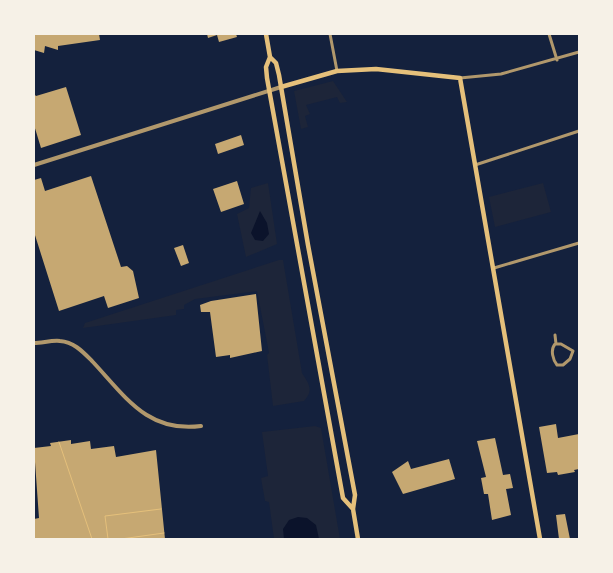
<svg xmlns="http://www.w3.org/2000/svg" width="613" height="573" font-family="'Roboto Serif',serif">
<style>
.green{fill:#1d2539}
.water{fill:#0b132b}
.building{fill:#c6a872}
.lines{fill:none;stroke-linecap:round;stroke-linejoin:round}
.path{stroke:#e5c07b;stroke-width:1}
.minor{stroke:#b1986c;stroke-width:3}
.tertiary{stroke:#b1986c;stroke-width:4}
.secondary{stroke:#e5c07b;stroke-width:4.5}
.primary{stroke:#e5c07b;stroke-width:4.5}
</style>
<rect width="100%" height="100%" fill="#14213d"/>
<path class="green" d="M333 81 347 102 340 103 337 97 306 105 310 114 305 116 308 127 301 129 294 91Z
M268 183 277 244 246 257 237 214 249 208 251 188Z
M543 183 551 212 495 227 489 197Z
M279 260H283L302 373C309 384 314 390 304 401L273 406 267 355 269 353 257 291 195 299 184 305V309L176 310V315L83 328 85 323Z
M315 426 321 428 340 539H274L269 502 265 501 261 478 268 476 262 432Z"/>
<path class="water" d="M260 211 267 223 269 234 263 241 255 240 251 233Z
M298 517 307 518 316 525 319 539H284L283 529 289 520Z"/>
<path class="building" d="M34 34H99L100 40 58 46V50L45 46 44 53 34 50Z
M207 34H236L237 37 219 42 217 35 208 38Z
M66 87 81 135 41 148 34 125V94L36 96Z
M241 135 244 145 218 154 215 144Z
M91 176 121 267 127 266 133 271 139 298 108 308 104 296 59 311 34 232V180L41 178 45 191Z
M237 181 244 204 221 212 213 189Z
M183 245 189 263 181 266 174 248Z
M256 294 262 351 230 358V355L216 357 210 312H201L200 305 211 301Z
M556 424 558 438 579 434V469L574 470 575 472 558 475 557 472 547 473 539 427Z
M495 438 503 475 510 474 513 488 506 489 511 515 492 520 488 494H484L481 478 486 477 477 441Z
M71 440V444L90 441 91 449 114 446 116 457 156 450 165 539H34V519L39 518 34 448 51 446 50 443Z
M449 459 455 479 403 494 392 472 408 461 411 469Z
M565 514 570 539H559L556 515Z"/>
<g class="lines">
<path class="path" d="M59 442 92 539
M108 539 105 516 161 509
M121 539 164 533"/>
<path class="minor" d="M330 34 337 71
M549 34 557 60
M460 78 501 74 579 52
M475 165 579 131
M494 268 579 243
M555 335 556 344
M555 344H561L573 351 570 359 563 365H557C553 360 550 350 555 344Z"/>
<path class="tertiary" d="M34 165 281 87
M34 343C42 343 52 340 60 341 74 342 83 352 92 361 125 396 147 433 201 426"/>
<path class="secondary" d="M281 87 337 71 376 69 460 78 540 539"/>
<path class="primary" d="M266 34 270 57 276 63 279 75 308 245 355 495 353 509 358 539
M270 57 266 67 267 78 339 476 343 498 353 509"/>
</g>
<rect width="613" height="573" fill="none" stroke="#f6f1e7" stroke-width="70"/>
</svg>
